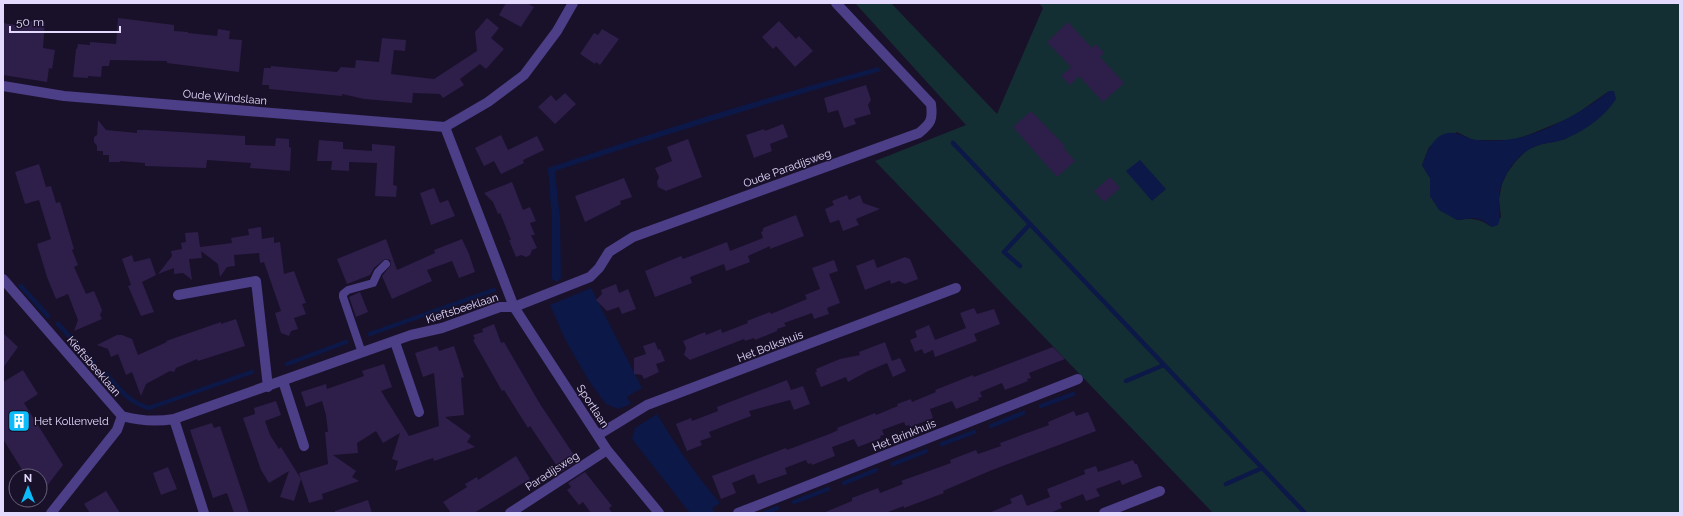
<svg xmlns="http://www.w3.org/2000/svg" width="1683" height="516" font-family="Raleway,sans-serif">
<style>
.green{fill:#142f33;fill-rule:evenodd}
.water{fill:#0c1847}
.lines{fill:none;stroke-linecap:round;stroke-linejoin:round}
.stream{stroke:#0c1847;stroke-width:4.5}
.building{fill:#2e1e4a}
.service{stroke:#4c3e87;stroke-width:8}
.minor{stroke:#4c3e87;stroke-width:10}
.labels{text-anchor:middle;stroke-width:3;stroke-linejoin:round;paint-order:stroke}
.street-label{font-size:11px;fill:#e4dafe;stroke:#191129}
.poi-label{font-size:11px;fill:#e4dafe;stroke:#191129;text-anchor:start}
</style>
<rect width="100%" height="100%" fill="#191129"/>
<path class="green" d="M855 3H891L997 114 1043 8 1039 3H1680V513H1213L875 161 966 125ZM1609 91 1566 139 1537 145 1526 151 1516 161 1507 173 1502 184 1499 199 1501 217 1492 227C1478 218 1473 218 1457 220L1430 196V178L1422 165 1429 147 1457 132 1473 140H1512L1528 135 1572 117Z"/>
<path class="water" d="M878 67 881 71C771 102 663 135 555 171L560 219 561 278 557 282 552 279V221L548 168C657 131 767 97 878 67Z
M1609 91H1614L1616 99C1605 116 1586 130 1567 138 1557 143 1546 142 1537 146 1524 150 1512 163 1506 175 1502 182 1499 190 1499 198 1498 209 1502 214 1498 225L1492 227 1482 220 1474 218 1457 220 1439 210 1430 196V178L1422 165C1427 154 1431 139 1444 134 1458 129 1466 140 1479 140 1489 141 1502 141 1512 139 1541 135 1587 110 1609 91Z
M1140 160 1166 189 1152 201 1126 171Z
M591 288 642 388 627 397 631 404 618 409 606 404 589 381 566 341 550 305Z
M657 414C676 446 696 475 720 503L712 508 715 513H690L632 439 635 428Z"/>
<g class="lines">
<path class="stream" d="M953 143 1305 513
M1020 266 1004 252 1030 224
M21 286 48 316
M58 324 93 362
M370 334 494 290
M287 364 346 342
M106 374C120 389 129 403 149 408L252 372
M1126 381 1164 365
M1041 406 1073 394
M991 426 1023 413
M942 444 974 432
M893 464 926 451
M844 483 876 470
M1226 484 1262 468
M794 502 828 489
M765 513 777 508"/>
</g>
<path class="building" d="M506 3H527L534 7 521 27 499 15Z
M118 18 174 25V31L188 32V33L217 36 218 29 230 31 229 39 242 40 239 72 167 63V61L110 60 109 66H102L101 77 88 76V78L73 77 76 49H77L78 44 90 45V42L116 44Z
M487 18 499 28 491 38 504 49 486 69 480 64 460 79 464 85 443 98 440 94 413 93 412 103 364 99 342 94V96L269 89V85H262L264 68H271V66L337 72 341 67 355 68 356 60 379 62 382 38 406 40 405 51 394 50 391 74 434 79 477 51 475 32Z
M28 21 45 22 43 48 55 50 52 69 49 68 47 82 3 75V23L27 27Z
M779 21 796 39 799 36 813 51 795 67 776 46 773 49 762 37Z
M1068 22 1092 48 1096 44 1104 53 1100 57 1124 83 1103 102 1079 76 1070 85 1061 76 1071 67 1047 42Z
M602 29 619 39 600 65 596 62 595 64 580 54 594 33 598 35Z
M866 85 871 100 868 105 871 114 854 119 856 124 844 128 838 110 828 113 824 98Z
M565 93 576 104 555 124 538 107 551 95 556 101Z
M1031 111 1065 146 1063 147 1075 161 1057 177 1013 127Z
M98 120 106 130 137 133V130H147L245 136V145L275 146 276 138 289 139V147L291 148 290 171 250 168 251 163 207 160 206 168 145 166V163L120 161V162H109V155H103V151H97V146L94 142V137L97 135Z
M783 124 788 137 770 144 772 151 754 158 746 135 764 129 765 131Z
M501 135 508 150 537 136 544 150 523 160 524 163 501 174 494 161 484 166 475 148Z
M688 139 702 177 666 191 658 187 657 182 659 177 655 168 672 161 667 147Z
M319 140 343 142V149L372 151V144L395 146 393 185 397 186 396 197 375 196 377 163 349 162V171L331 170 332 161H317Z
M39 164 46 187 51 186 56 203 60 202 74 249 72 250 78 265 74 267 86 294 94 291 102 310 100 315 102 319 74 331 78 320 68 294 56 299 47 277 37 244 51 239 39 200 25 204 15 172Z
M1110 177 1120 188 1104 202 1094 191Z
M624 178 632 197 620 201 621 204 585 222 575 196Z
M512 182 523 210 530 207 536 221 530 223 535 235H531L537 248 532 250 530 255 526 257 521 255 516 257 509 240H511L500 213 498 214 493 202 484 193Z
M434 188 440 203 448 200 455 216 431 225 420 193Z
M847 195 849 200 860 195 863 203 880 209 856 219 859 225 843 231 839 220 830 223 825 209 834 205 832 201Z
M796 215 804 236 770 249V246L748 256 750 262 726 271 724 264 690 277 692 283 655 297 645 271 681 256 683 259 727 242 730 251 763 238 761 232 763 231V228Z
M261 227 262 239 274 237V243L280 242 284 274 294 271 306 303 302 304 306 314 294 318 298 329 291 331 289 336 281 333 275 313 281 311 264 262 260 263 259 253 234 255 235 266 227 267 220 277 218 264 201 251 202 258 189 259 192 280 183 273 174 274V268L158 274 172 256 171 251 182 249 181 243 186 242 185 233 198 232 200 247 232 243 231 238 249 235 248 229Z
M386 239 397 270 435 253 434 250 462 239 469 254 475 272 459 278 452 261 427 270 432 281 392 299 382 276 391 265 390 260 385 259 374 268 370 275 347 284 337 259Z
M132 255 134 262 150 258 156 275 142 282 154 312 141 316 128 286 131 285 122 259Z
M905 257 910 259 918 279 905 284 899 281 891 284 890 280 865 290 856 266 874 259 877 268Z
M834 260 838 271 829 274 840 303 827 308 829 314 814 319 812 313 784 323 786 326 777 329V331L755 340 754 338 745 341 744 339 690 360 684 355 686 348 683 341 705 332 706 335 721 329 722 333 748 323 747 321 770 312 771 314 807 299 805 295 820 289 812 268Z
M616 284 619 293 628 289 636 309 622 314 619 307 607 311 596 300 602 294 601 290Z
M360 292 368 312 356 317 349 297Z
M974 308 977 314 994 309 1000 324 974 334 977 341 935 357 933 350 924 354 922 349 915 352 910 340 917 337 915 331 929 325 935 340 966 328 960 313Z
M236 319 245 346 198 361 197 359 176 368 174 372 170 371 146 384 141 396 132 372 126 375 118 354 111 357 108 349 97 345 117 335H122L132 339 138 355 167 342 166 341 221 322V324Z
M494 324 501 343 504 342 540 404 578 461 561 472 530 426 528 428 504 390 502 391 473 340 475 339 473 335 483 332 482 329Z
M3 333 18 347 3 368Z
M655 342 658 350 660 349 665 361 656 364 659 372 644 379 642 375 634 374V358L646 354 643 346Z
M885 342 892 361 900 358 906 371 893 377 887 363 868 371 848 382 846 377 821 387 815 372H817L816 369 840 359 860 355 859 352Z
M437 346 439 351 454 346 464 377 461 378 464 415 445 417 471 436 467 442 475 447 434 461 433 458 395 471 398 461 392 459 400 433 383 443 376 431 357 443 358 453 333 455 356 471 352 477 359 481 322 494 323 499 309 503 299 473 328 464 325 432H328L326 415 322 401 306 407 301 392 326 384 327 389 364 376 362 371 384 364 392 387 381 391 409 436 439 426 434 373 423 377 415 353Z
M1053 347 1065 359 1029 373 1031 378 1027 379 1028 381 1005 390 1002 383 980 392 982 397 978 398 979 400 956 409 952 401 930 409 933 418 910 427 909 425 906 426 904 422 882 430 884 435 880 436 881 438 858 447 854 439 832 447 835 456 812 465 811 463 808 464 806 460 785 468 787 474 758 484 754 474 732 483 736 493 721 499 712 476 786 448 787 450 832 433 838 430 837 428 875 413 876 415 898 406 897 404 911 399 912 402 936 392 935 390 973 375 974 377Z
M23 370 38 394 24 403 63 465 40 495V476H26L3 439V382Z
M787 380 791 390 803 386 810 404 794 410 790 400 749 411 751 416 709 432 711 437 700 441 702 445 687 451 676 424 691 418 692 421 718 411 717 407Z
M276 401 281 415 265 421 270 435 279 449 281 447 301 479 294 501 280 497 289 471 269 483 261 470 243 418 255 414 254 408Z
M1074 411 1076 416 1088 412 1096 431 992 470 943 491 944 493 904 508V506L885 513H823L852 501V498L878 488 880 493 903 484 901 481 951 463 950 460 976 450 978 454 1001 446 1000 443 1049 425 1048 422Z
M212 423 214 428 220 426 249 513H234L227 493 213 498 190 430Z
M516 456 530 479 474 513H451L443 502 467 487 465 484 477 477 478 480Z
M1133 460 1135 464H1137L1142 477 1122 485 1120 480 1096 489 1100 496 1086 501 1083 494 1060 503 1062 508 1050 513H989L1012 503 1010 499 1022 494 1027 506 1050 497 1047 489 1085 474 1084 470 1096 466 1098 472Z
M168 467 177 489 161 495 153 473Z
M585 472 612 506 609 508 612 513H591L583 502 579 505 567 490 571 487 568 483Z
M106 491 120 513H90L84 504Z
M368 500 372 513H335V511Z"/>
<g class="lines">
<path class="service" d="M362 353 343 297V294L348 290 373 283 378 272 386 264"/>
<path class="minor" d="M3 86 64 96 445 127 488 102 524 75 557 31 573 3
M445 127 514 307 607 450 659 513
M3 279 122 416C140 421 156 422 174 419L411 335 442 328 500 307H514L590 277 599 268 609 252 633 237 919 133C931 123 933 120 931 104L836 3
M178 295 256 281 268 387
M395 342 419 412
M283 381 304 446
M174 419 204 513
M598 435 647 405 956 288
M51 513 117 430 122 416
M510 513 607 450
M738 513 1078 379
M1104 513 1160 491"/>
</g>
<defs>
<g id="building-square" transform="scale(1.15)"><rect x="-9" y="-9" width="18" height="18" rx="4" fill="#0cbbf9" stroke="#191129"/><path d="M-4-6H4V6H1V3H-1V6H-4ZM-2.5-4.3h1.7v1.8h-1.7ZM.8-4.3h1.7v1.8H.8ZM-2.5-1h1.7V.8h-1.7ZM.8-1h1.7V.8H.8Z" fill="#fff"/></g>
</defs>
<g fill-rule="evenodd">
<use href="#building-square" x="19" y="421"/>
</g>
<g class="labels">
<g class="street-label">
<text transform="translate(225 97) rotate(5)" y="4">Oude Windslaan</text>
<text transform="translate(787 168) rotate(-20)" y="4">Oude Paradijsweg</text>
<text transform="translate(462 308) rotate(-18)" y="4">Kieftsbeeklaan</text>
<text transform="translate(770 346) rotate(-21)" y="4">Het Bolkshuis</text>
<text transform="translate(94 366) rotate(49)" y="4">Kieftsbeeklaan</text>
<text transform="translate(593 406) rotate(57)" y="4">Sportlaan</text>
<text transform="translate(904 435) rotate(-22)" y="4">Het Brinkhuis</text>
<text transform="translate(552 471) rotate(-33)" y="4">Paradijsweg</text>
</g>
<g class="poi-label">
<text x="34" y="425">Het Kollenveld</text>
</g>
</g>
<rect width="1683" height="516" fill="none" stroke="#e4dafe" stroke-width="8"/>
<g transform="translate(28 488)"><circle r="19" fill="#191129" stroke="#6a617e"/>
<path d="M0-3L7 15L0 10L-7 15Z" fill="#0cbbf9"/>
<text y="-6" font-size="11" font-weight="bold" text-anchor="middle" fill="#e4dafe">N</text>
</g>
<path d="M10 26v6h110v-6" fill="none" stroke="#e4dafe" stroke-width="2"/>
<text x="16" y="26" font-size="12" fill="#e4dafe" stroke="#191129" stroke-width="3" paint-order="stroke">50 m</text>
</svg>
